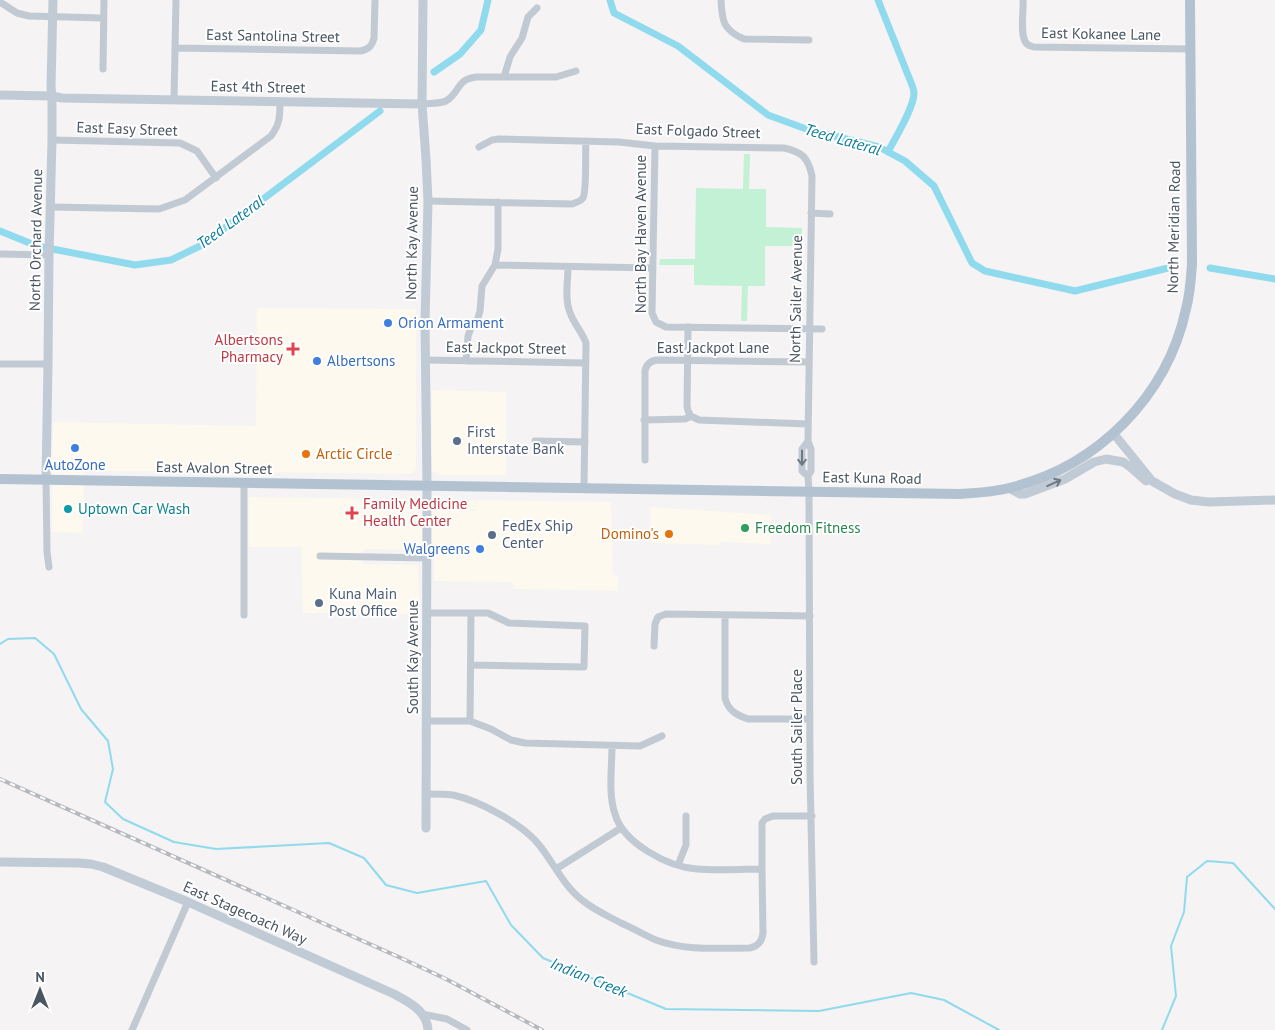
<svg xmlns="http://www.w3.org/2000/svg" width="1275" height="1030" font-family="'PT Sans',sans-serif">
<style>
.commercial{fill:#fdf9ef}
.green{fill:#c3f1d5}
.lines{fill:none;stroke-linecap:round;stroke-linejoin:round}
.stream{stroke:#90daee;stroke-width:2}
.canal{stroke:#90daee;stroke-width:7}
.street{stroke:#c1cad2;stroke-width:7}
.secondary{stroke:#c1cbd6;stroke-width:9}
.primary{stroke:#b3c2d1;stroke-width:10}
.rail-casing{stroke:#b5b8bd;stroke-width:4}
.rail{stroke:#fff;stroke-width:2;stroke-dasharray:5.5;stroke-linecap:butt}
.oneway{stroke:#6e7983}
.oneway2{stroke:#6e7984}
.shop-dot{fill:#3f7fe0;stroke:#fff;stroke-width:2}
.health-dot{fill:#e0444e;stroke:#fff;stroke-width:2}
.service-dot{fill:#5c6f8a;stroke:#fff;stroke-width:2}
.food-dot{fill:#e8710a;stroke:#fff;stroke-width:2}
.culture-dot{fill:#0f9aa8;stroke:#fff;stroke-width:2}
.leisure-dot{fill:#2e9e5b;stroke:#fff;stroke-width:2}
.labels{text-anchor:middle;stroke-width:4;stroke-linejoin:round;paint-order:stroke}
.street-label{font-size:15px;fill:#4a5661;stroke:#fff}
.shop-label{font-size:15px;fill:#366cbe;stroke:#fff;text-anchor:start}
.health-label{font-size:15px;fill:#be3a42;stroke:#fff;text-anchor:end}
.service-label{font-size:15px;fill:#4e5e75;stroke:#fff;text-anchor:start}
.food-label{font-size:15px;fill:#c56008;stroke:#fff;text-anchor:start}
.culture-label{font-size:15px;fill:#0d838f;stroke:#fff;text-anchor:start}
.leisure-label{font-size:15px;fill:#27864d;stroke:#fff;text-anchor:start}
.water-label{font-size:16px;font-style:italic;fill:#0c7c9b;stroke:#fff}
</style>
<rect width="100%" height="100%" fill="#f5f3f3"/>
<path class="commercial" d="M257 308 416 309V469L414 472 410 474 183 471H84L83 533 52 532 53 422 256 426Z
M432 390 506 392V475H439L438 473 433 472 432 468Z
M249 497 611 502 613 575H618V591L514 589 513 582 434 581V550L364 549 363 564 418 565 419 614 303 613 301 547H249Z
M650 507 771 515V544L720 542 719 545 651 543Z"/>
<path class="green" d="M744 154H750L749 189H766V227L802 228V246H765V286H748L747 321H741L742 286 694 285V265H659L660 259H695L696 188 743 189Z"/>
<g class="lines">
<path class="stream" d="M0 644 8 639 35 638 54 654 81 709 108 741 113 769 105 802 123 819 174 842 216 849 329 843 364 858 386 885 417 893 486 881 511 925 543 958 666 1009 819 1011 911 993 944 1000 999 1030
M1162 1030 1176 996 1171 946 1184 912 1187 877 1207 861 1233 863 1275 909"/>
<path class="canal" d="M610 0 614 13 678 46 768 115 809 130 879 147 905 161 934 186 972 263 985 271 1075 291 1172 267
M878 0 912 85C913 88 914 91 914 93 914 108 895 138 888 152
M434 72 460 54 481 30 488 0
M0 231 37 246 135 265 171 260 202 245 380 111
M1210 268 1275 279"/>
<path class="street" d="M721 0C722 21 723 30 744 39L809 40
M1023 0C1024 10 1019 37 1027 44 1029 46 1031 46 1034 47L1190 49
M0 2 17 13 29 16 103 18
M175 48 361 51C369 49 372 46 374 38L375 0
M103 69 104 0
M504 77 510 57 522 38 528 17 537 8
M174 100 176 0
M422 104C429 103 440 104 446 101 461 92 455 80 476 77H556L576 71
M52 140 180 143 197 151 216 178
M655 146 652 313 656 322 666 327 822 329
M479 147 492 140 499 139 619 142 655 146 784 148C802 152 808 157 812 176L808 441
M428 201 572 204C577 202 580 202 583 198 587 190 585 152 586 141
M50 207 159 209 185 200 271 136C280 124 280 116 280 101
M811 213 830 214
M0 254 49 255
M495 265 653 268
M568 267C568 282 564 300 571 315 575 325 582 332 586 343L584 488
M688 327 687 406 688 411 691 416
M425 360 586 363
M466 361 468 336 471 328 477 321 480 311 482 286 495 265 498 249V202
M0 364H48
M691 416 699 420 808 424
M644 420 685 419 691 416
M535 441 585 442
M645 460V371C646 365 650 361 657 360L808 362
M808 476 802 471V449L808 441 811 449V471L808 476 809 492 810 774 814 962
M46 480 47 552 49 567
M244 483V615
M320 556 427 558
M427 613H488L509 623 585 626 584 667 471 665
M725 615V698C728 710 736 715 748 719H810
M654 646 655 624 658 617 666 614 810 616
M426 721H470L491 729 511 740 525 743 640 746 662 736
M470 721 471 613
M612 746C612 767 608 794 615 814 623 843 668 867 697 869 718 871 740 869 762 869
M426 794C435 794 444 794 453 795 480 801 523 824 540 846 554 864 564 886 582 900 594 910 608 916 621 923 633 928 644 935 656 940 685 951 719 948 750 948 758 946 762 942 763 933L762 869V823L765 819 773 816H812
M678 865 686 845V816
M556 869 621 828
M422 1014 447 1019 467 1030
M132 1030 188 902"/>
<path class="secondary" d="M423 0 422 104 426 159 428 201 425 322 427 486 426 828
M0 95 52 96 62 98 422 104
M1114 434 1152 481 1175 494 1191 500 1209 502 1275 500
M46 480 48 364 49 255 52 140V96L51 87 53 0
M1009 488 1020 494H1025L1065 479 1094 462 1106 459 1123 462 1129 466 1146 481
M0 862 79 863 91 864 103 867 188 902 394 994C409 1002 427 1011 428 1030"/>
<path class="primary" d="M0 479 960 494C977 493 993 492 1009 488 1097 467 1167 397 1186 309 1190 294 1191 279 1192 264L1190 0"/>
<g class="rail-casing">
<path id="rail" d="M0 779 401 958 446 979 542 1030"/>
</g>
<use href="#rail" class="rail"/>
</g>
<defs><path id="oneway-shaft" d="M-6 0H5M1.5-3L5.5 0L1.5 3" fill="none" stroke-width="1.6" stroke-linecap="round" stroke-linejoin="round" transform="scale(1.25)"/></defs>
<use class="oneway" href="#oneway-shaft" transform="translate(802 458) rotate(90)"/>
<use class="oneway2" href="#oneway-shaft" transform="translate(1054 483) rotate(-24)"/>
<g class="shop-dot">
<circle cx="388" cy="323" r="5"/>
<circle cx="317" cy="361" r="5"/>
<circle cx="75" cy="448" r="5"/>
<circle cx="480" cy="549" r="5"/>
</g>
<g class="health-dot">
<path d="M290.5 341.5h5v5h5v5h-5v5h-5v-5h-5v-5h5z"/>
<path d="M349.5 505.5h5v5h5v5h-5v5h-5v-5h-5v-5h5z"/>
</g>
<g class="service-dot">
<circle cx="457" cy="441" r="5"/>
<circle cx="492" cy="535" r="5"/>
<circle cx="319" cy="603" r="5"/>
</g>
<g class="food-dot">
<circle cx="306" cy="454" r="5"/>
<circle cx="669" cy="534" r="5"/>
</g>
<circle class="culture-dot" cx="68" cy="509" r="5"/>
<circle class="leisure-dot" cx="745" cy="528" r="5"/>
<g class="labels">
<g class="street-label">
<text transform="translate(1101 34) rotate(1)" y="5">East Kokanee Lane</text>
<text transform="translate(273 36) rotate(1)" y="5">East Santolina Street</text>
<text transform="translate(258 87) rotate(1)" y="5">East 4th Street</text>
<text transform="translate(127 129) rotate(2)" y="5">East Easy Street</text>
<text transform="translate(698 131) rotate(2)" y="5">East Folgado Street</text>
<text transform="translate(1174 227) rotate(-89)" y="5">North Meridian Road</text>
<text transform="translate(641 234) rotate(-90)" y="5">North Bay Haven Avenue</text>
<text transform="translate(36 240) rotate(-89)" y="5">North Orchard Avenue</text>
<text transform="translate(412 243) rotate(-89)" y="5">North Kay Avenue</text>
<text transform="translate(796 299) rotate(-89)" y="5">North Sailer Avenue</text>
<text transform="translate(506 348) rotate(1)" y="5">East Jackpot Street</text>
<text x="713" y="353">East Jackpot Lane</text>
<text transform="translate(214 468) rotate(1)" y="5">East Avalon Street</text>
<text transform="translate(872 478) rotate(1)" y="5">East Kuna Road</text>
<text transform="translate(413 657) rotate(-90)" y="5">South Kay Avenue</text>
<text transform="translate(797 727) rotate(-90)" y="5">South Sailer Place</text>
<text transform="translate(245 913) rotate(24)" y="5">East Stagecoach Way</text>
</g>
<g class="shop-label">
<text x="398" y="328">Orion Armament</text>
<text x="327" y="366">Albertsons</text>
<text x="75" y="470" text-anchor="middle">AutoZone</text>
<text x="470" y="554" text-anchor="end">Walgreens</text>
</g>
<g class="health-label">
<text x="283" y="345">Albertsons<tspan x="283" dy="17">Pharmacy</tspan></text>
<text x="363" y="509" text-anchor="start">Family Medicine<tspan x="363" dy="17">Health Center</tspan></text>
</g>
<g class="service-label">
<text x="467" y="437">First<tspan x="467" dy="17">Interstate Bank</tspan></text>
<text x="502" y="531">FedEx Ship<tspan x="502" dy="17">Center</tspan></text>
<text x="329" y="599">Kuna Main<tspan x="329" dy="17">Post Office</tspan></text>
</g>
<g class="food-label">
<text x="316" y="459">Arctic Circle</text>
<text x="659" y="539" text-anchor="end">Domino's</text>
</g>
<g class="culture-label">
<text x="78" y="514">Uptown Car Wash</text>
</g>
<g class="leisure-label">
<text x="755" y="533">Freedom Fitness</text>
</g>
<g class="water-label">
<text transform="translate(843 139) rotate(16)" y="6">Teed Lateral</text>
<text transform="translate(230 222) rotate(-36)" y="6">Teed Lateral</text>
<text transform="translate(589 977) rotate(22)" y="6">Indian Creek</text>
</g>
</g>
<g transform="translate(40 990)" stroke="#ffffff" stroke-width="4" paint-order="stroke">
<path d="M0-4L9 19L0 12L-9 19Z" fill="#4a5661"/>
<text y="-8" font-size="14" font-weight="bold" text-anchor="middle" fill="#4a5661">N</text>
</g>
</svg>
